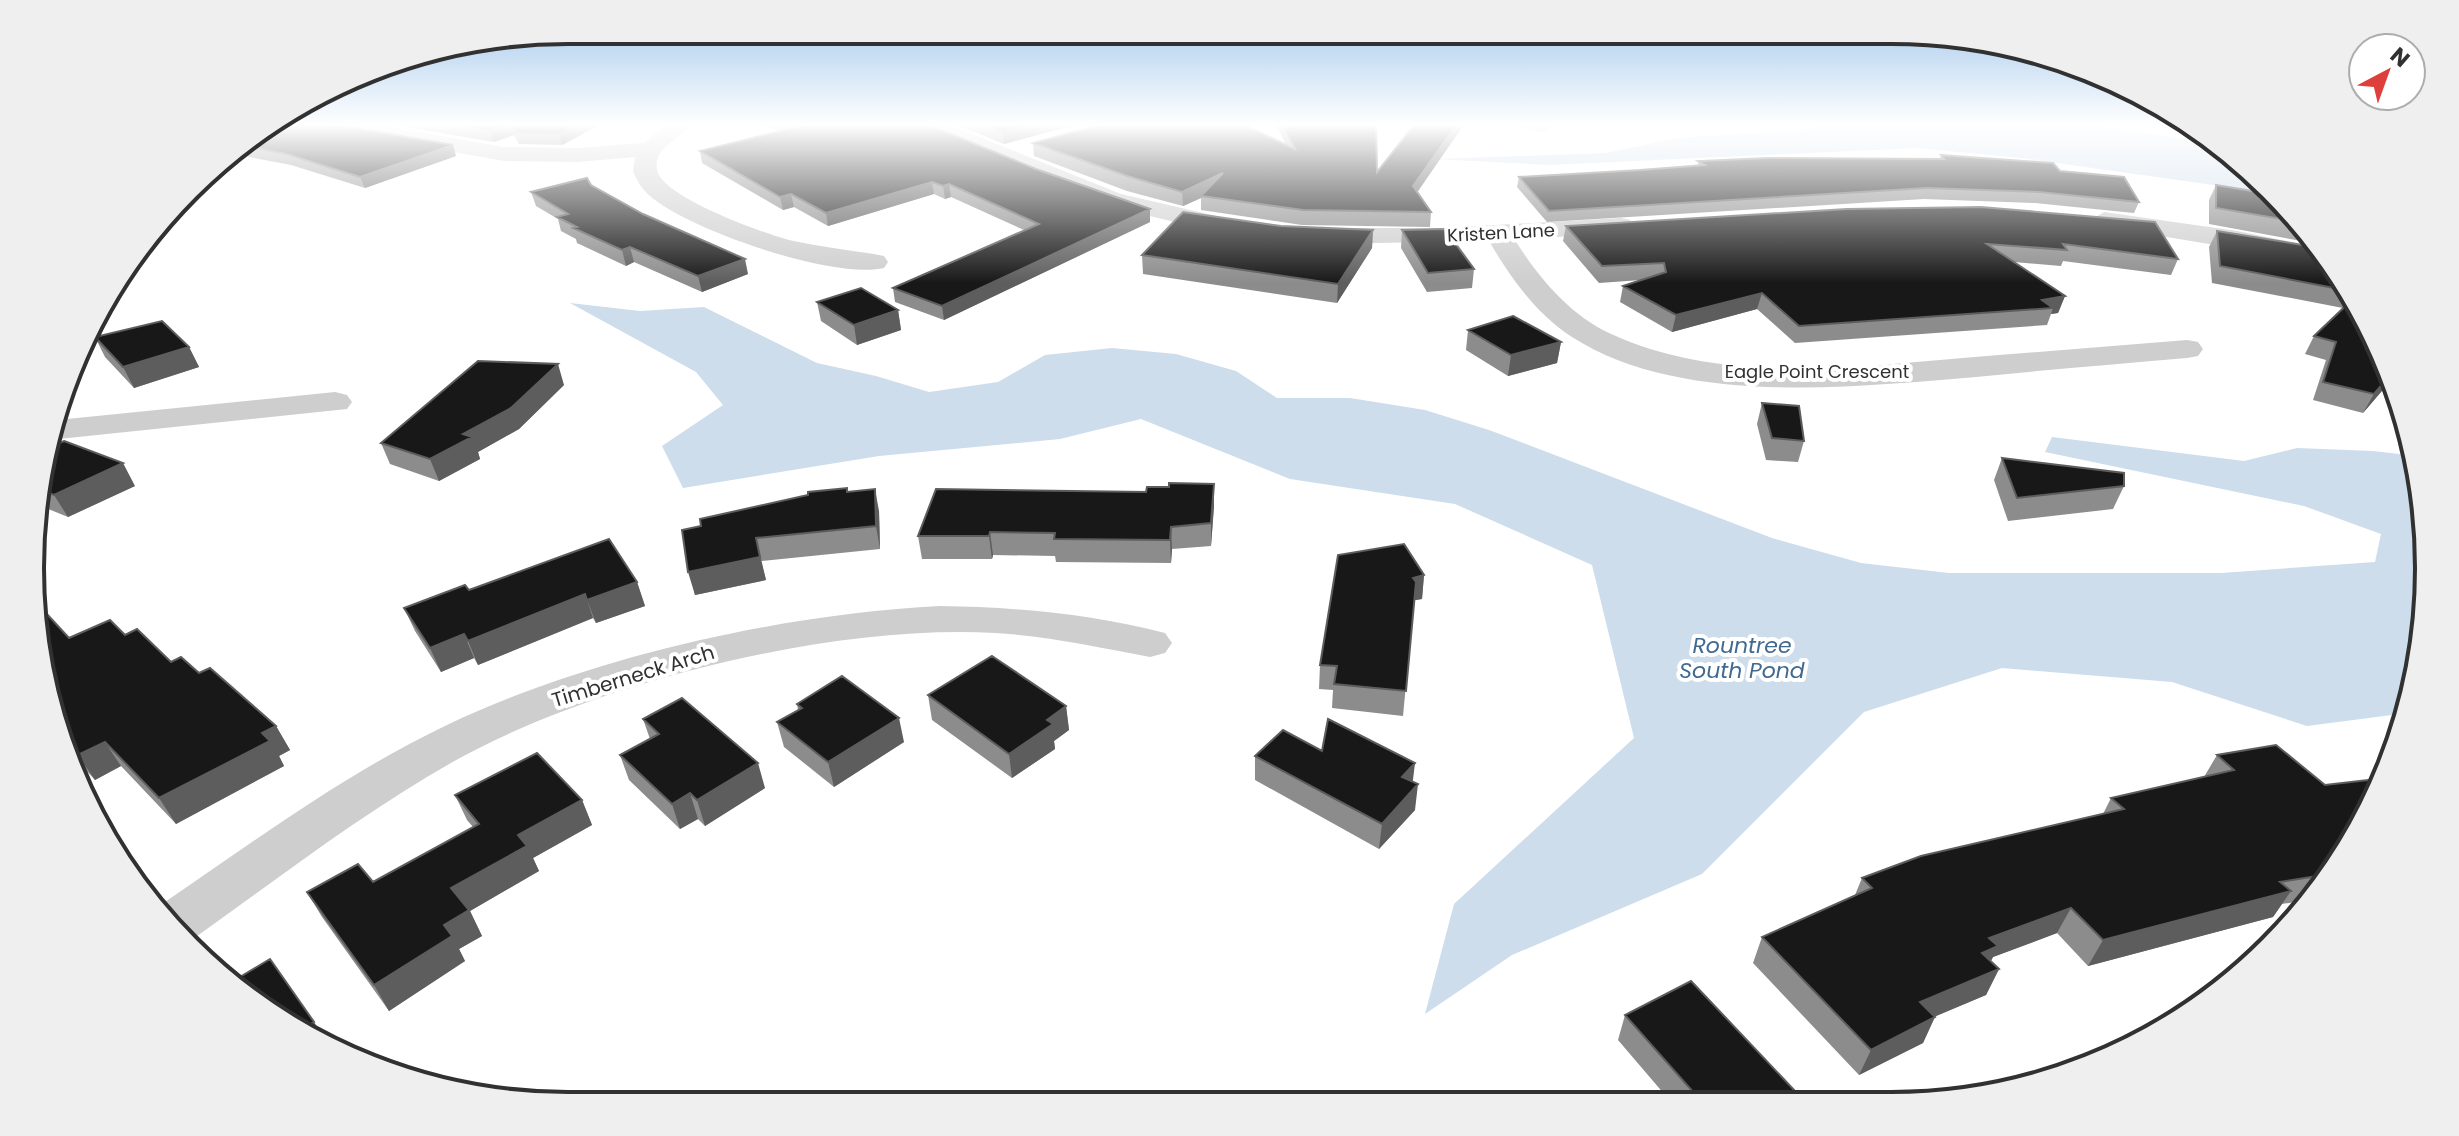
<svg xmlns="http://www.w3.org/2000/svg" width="2459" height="1136" font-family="Poppins,sans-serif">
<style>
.water{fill:#cdddec}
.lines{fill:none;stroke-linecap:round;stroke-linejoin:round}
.street{fill:#cecece;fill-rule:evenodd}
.wall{fill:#8c8c8c}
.shaded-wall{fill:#5d5d5d}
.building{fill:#181818;stroke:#5d5d5d;stroke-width:2}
.labels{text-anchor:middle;stroke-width:8;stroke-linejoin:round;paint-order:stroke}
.far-street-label{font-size:18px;fill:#313131;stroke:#fff}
.street-label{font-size:20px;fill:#313131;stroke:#fff}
.water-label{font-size:22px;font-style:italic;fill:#416a91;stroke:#fff}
.rim{fill:none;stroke:#313131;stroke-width:4}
</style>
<rect width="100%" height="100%" fill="#fff"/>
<path class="water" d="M1815 124H2079L2201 141 2218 144 2277 194 2021 158 1917 148 1548 165 1435 159 1606 153 1678 138 1815 129Z
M570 303 640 311 704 307 817 363 876 376 929 392 998 382 1045 355 1112 348 1176 354 1236 371 1277 398H1350L1425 410 1489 430 1772 538 1861 563 1949 573H2221L2375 562 2381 534 2304 506 2045 452 2052 437 2244 461 2297 448 2373 451 2417 456 2429 568 2419 673 2407 713 2307 726 2172 682 2002 668 1864 712 1702 874 1512 955 1425 1014 1454 904 1634 738 1592 565 1455 504 1290 479 1141 419 1060 439 879 456 683 488 662 446 723 405 696 372Z"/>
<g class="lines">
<path class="street" d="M324 124H372L504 147 578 148 644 143 667 124H692C682 139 653 146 657 170 662 197 763 233 789 240 817 246 846 250 874 254L884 256 888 262 884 268C834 280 689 230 650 196 642 189 637 181 633 171L635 157 578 162 504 161 335 131Z
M917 124H947L1121 194 1238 221 1242 227 1229 235 1104 205 920 129Z
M1521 124H1552L1553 126 1542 133 1524 129Z
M2104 212 2237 231 2321 248 2335 265 2095 225 2091 220Z
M1621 218 1630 220 1634 226 1630 232 1515 240C1538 277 1569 314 1609 333 1719 384 1846 368 1963 358 2038 352 2112 346 2187 340L2198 342 2203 349 2198 356 2187 358C2117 364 2046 370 1976 377 1853 387 1681 407 1572 337 1536 314 1510 277 1489 241L1317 244 1308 242 1304 236 1308 230 1317 228H1444Z
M335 392 347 395 352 402 347 409 49 440 57 420Z
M940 606C1016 607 1092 614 1165 633L1172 643 1165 653 1150 657C1098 647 1047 636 995 633 833 624 600 681 458 759 365 811 280 877 193 939L188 941 159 906C252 843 344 774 447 725 590 657 782 614 940 606Z"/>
</g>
<path class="wall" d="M269 124 456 156 365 188 291 165 228 153Z
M388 124H601L562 145 519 144 514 135 494 142Z
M750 124H927L1150 222 944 320 895 302 893 288 1024 230 951 197 945 199 934 194 828 226 794 207 783 210 702 163 700 151 783 130Z
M955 124H1078L1004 144Z
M1276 124H1376L1377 172 1464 125 1417 192 1431 212 1430 227 1302 225 1201 210V198L1183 206 1127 191 1034 156 1033 143 1286 145Z
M1941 155 2139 202 2134 213 2035 203 1924 199 1547 222 1517 187 1519 177 1640 170 1698 166V161L1940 159Z
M2216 185 2277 195 2318 244 2209 224V200Z
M531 192 748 274 702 292 634 262 626 266 577 243 576 239 561 231 558 219 536 206Z
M1847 209 2178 259 2171 275 2063 261 2061 266 2014 262 2065 296 2058 313 2051 314 2047 325 1795 343 1757 309 1672 332 1620 302 1623 286 1641 280 1599 283 1563 241 1566 226Z
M1281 226 1373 230 1372 248 1337 303 1143 274 1142 255Z
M1402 230 1474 269 1472 288 1427 292 1401 248Z
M2217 231 2338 269 2388 362 2393 378 2363 413 2313 400 2326 360 2305 354 2314 336 2343 308 2212 283 2209 247Z
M817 302 898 310 901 330 857 345 821 321Z
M1468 330 1561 342 1557 363 1508 376 1466 350Z
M95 337 189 347 199 367 134 388 105 357Z
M564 385 519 429 478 452 480 459 439 481 390 464 381 443Z
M1762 403 1804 441 1798 462 1766 460 1757 424Z
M2002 458 2124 486 2113 509 2008 521 1994 480Z
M40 464 135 486 68 517 36 504Z
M848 492 879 511 880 549 761 561 766 580 695 595 682 530Z
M1214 506 1211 546 1172 549 1171 563 1056 562 1055 556 993 555 992 559H922L918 536Z
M1424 575 1422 599 1414 600 1403 716 1332 708 1333 690 1319 689 1320 665Z
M637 582 645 606 596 623 593 618 478 665 474 658 441 672 415 631 404 608 469 590Z
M125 635 171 662 199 673 276 726 290 750 279 756 284 766 176 824 121 766 95 780 71 754 40 672 69 638Z
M928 695 1066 706 1069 730 1054 741 1055 749 1012 778 932 720Z
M797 704 904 742 834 787 784 747 777 722 798 710Z
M643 719 765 788 705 826 698 819 680 829 629 780 620 755 650 739Z
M1322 751 1415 810 1379 849 1255 780V756Z
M2217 755 2325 785 2386 778 2318 895 2314 899 2282 904 2273 917 2088 966 2057 933 1993 957 1991 961 1999 969 1986 995 1935 1016 1923 1043 1859 1075 1753 963 1762 937 1855 895 1862 878 2103 814 2111 798 2204 777Z
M455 795 582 800 592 825 533 858 539 871 470 911 482 936 459 949 465 961 389 1011 322 917 307 892 373 882 473 827 467 820Z
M1625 1015 1796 1092 1792 1102H1671L1618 1040Z"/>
<path class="shaded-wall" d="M511 124 514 135 494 142 490 131Z
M579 124H601L562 145 559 134Z
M1033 124H1078L1004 144 1003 132Z
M1457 124H1464L1412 200 1413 186Z
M453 145 456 156 365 188 360 177Z
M1223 173 1201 198 1183 206 1182 192Z
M932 182 934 194 828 226 826 213Z
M949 184 951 197 945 199 943 186Z
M791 194 794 207 783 210 780 197Z
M1150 209V222L944 320 942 306Z
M1373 230 1372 248 1337 303 1338 284Z
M630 247 634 262 626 266 622 250Z
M745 259 748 274 702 292 698 276Z
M1762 293 1757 309 1672 332 1676 315Z
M2065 296 2058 313 2051 314 2053 308 2042 300Z
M898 310 901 330 857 345 854 325Z
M1561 342 1557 363 1508 376 1511 355Z
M189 347 199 367 134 388 123 367Z
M558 364 564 385 519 429 478 452 480 459 439 481 430 459Z
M2391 374 2393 378 2363 413 2374 394Z
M123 463 135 486 68 517 54 495Z
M1214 484V506L1211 546V523Z
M875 489 879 511 880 549 876 526Z
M1171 527 1172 549 1171 563 1170 540Z
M990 532 993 555 992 559 989 536Z
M756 538 766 580 695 595 688 572Z
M1424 575 1422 599 1410 601 1413 578Z
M637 582 645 606 596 623 587 600Z
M585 594 593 618 478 665 468 641Z
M464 634 474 658 441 672 430 648Z
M1066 706 1069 730 1054 741 1055 749 1012 778 1009 754 1047 720Z
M899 718 904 742 834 787 828 762Z
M276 726 290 750 279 756 284 766 176 824 159 798 262 733Z
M105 742 121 766 95 780 78 755Z
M758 763 765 788 705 826 697 800Z
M1415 763 1412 788 1402 777Z
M1418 784 1415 810 1379 849 1382 824Z
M690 793 698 819 680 829 672 804Z
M582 800 592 825 533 858 539 871 470 911 482 936 459 949 465 961 389 1011 374 985 444 925 451 888 518 835Z
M2291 891 2273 917 2088 966 2103 940Z
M2071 908 2057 933 1993 957 1985 971 1969 978 1989 938Z
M1999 969 1986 995 1908 1028 1920 1002Z
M1935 1017 1923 1043 1859 1075 1871 1050Z
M314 1022 328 1044 303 1028Z
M1796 1092 1792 1102H1779Z"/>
<path class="building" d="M269 124H333L453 145 360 177 286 154 239 145Z
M446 124H579L559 134 515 133 511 124 490 131Z
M808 124H927L1036 169 1150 209 942 306 893 288 1039 224 949 184 943 186 932 182 826 213 791 194 780 197 700 151Z
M983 124H1033L1003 132Z
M1103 124H1242L1295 149 1282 124H1376L1377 172 1415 124H1457L1413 186 1431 212 1303 210 1201 196 1223 173 1182 192 1127 176 1033 143Z
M1941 155 2053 163 2060 171 2124 177 2139 202 2039 192 1927 188 1549 211 1519 177 1640 170 1705 165 1698 161 1768 158 1944 159Z
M587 178 591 185 643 214 745 259 698 276 630 247 622 250 573 228 577 227 557 217 568 214 531 192Z
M2216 185 2277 195 2300 222 2216 208Z
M1981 207 2155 222 2178 259 2063 244 2067 250 1987 244 2065 296 2042 300 2053 308 1799 326 1762 293 1676 315 1623 286 1666 272 1664 263 1602 266 1566 226 1847 209Z
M1183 212 1281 226 1373 230 1338 284 1142 255Z
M1445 229 1474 269 1428 273 1402 230Z
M2217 231 2321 248 2338 269 2350 291 2220 266Z
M861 288 898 310 854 325 817 302Z
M2354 298 2388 362 2391 374 2374 394 2323 382 2336 342 2314 336Z
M1513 316 1561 342 1511 355 1468 330Z
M162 321 189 347 123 367 95 337Z
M478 361 558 364 511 408 463 434 472 437 430 459 381 443Z
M1762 403 1799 406 1804 441 1772 438Z
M64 441 123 463 54 495 38 488 40 464 46 449Z
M2002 458 2124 473V486L2017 498Z
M1169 483 1214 484 1211 523 1171 527 1170 540 1054 539 1055 533 990 532 989 536H918L936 489 1146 492 1147 487H1169Z
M847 488V492L875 489 876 526 756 538 760 557 688 572 682 530 701 526 700 519 808 495V492Z
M609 539 637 582 587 600 585 594 468 641 464 634 430 648 404 608 465 585 469 590Z
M1404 544 1424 575 1413 578 1416 582 1406 691 1334 684 1337 666 1320 665 1338 555Z
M33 599 69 638 110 620 125 635 137 629 171 662 181 657 199 673 210 668 276 726 262 733 270 741 159 798 105 742 78 755 67 743 40 672Z
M992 656 1066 706 1047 720 1053 724 1009 754 928 695Z
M842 676 899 718 828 762 777 722 802 708 797 704Z
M682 698 758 763 697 800 690 793 672 804 620 755 659 734 643 719Z
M1328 719 1415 763 1402 777 1418 784 1382 824 1255 756 1283 730 1322 751Z
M2276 745 2325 785 2386 778 2330 874 2280 882 2291 891 2103 940 2071 908 1989 938 1998 946 1982 953 1999 969 1920 1002 1935 1017 1871 1050 1762 937 1872 888 1862 878 1921 856 2124 809 2111 798 2234 770 2217 755Z
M537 753 582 800 518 835 527 846 451 888 469 910 444 925 452 936 374 985 307 892 358 864 373 882 479 824 455 795Z
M270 959 314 1022 303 1028 230 983Z
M1691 981 1796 1092 1779 1102H1702L1625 1015Z"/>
<linearGradient id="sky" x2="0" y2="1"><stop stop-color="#9dc4ea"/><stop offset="0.44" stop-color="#fff"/><stop offset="1" stop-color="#fff" stop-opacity="0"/></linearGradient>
<rect width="2459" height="283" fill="url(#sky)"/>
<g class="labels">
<g class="far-street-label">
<text transform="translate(1501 233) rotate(-3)" y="6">Kristen Lane</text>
<text x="1817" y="378">Eagle Point Crescent</text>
</g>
<g class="street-label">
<text transform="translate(633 676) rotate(-17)" y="7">Timberneck Arch</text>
</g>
<g class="water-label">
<text x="1742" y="653">Rountree<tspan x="1742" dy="25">South Pond</tspan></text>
</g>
</g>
<path d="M0 0H2459V1136H0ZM568 44H1891A524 524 0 0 1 2415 568V568A524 524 0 0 1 1891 1092H568A524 524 0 0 1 44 568V568A524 524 0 0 1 568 44Z" fill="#efefef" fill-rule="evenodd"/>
<path class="rim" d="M568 44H1891A524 524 0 0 1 2415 568V568A524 524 0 0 1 1891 1092H568A524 524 0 0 1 44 568V568A524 524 0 0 1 568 44Z"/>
<g transform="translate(2387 72) rotate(41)"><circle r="38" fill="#ffffff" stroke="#adadad" stroke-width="2"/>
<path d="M0-6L14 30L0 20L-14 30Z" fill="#df3f3b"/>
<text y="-12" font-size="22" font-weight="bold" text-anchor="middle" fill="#313131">N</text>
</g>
</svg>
